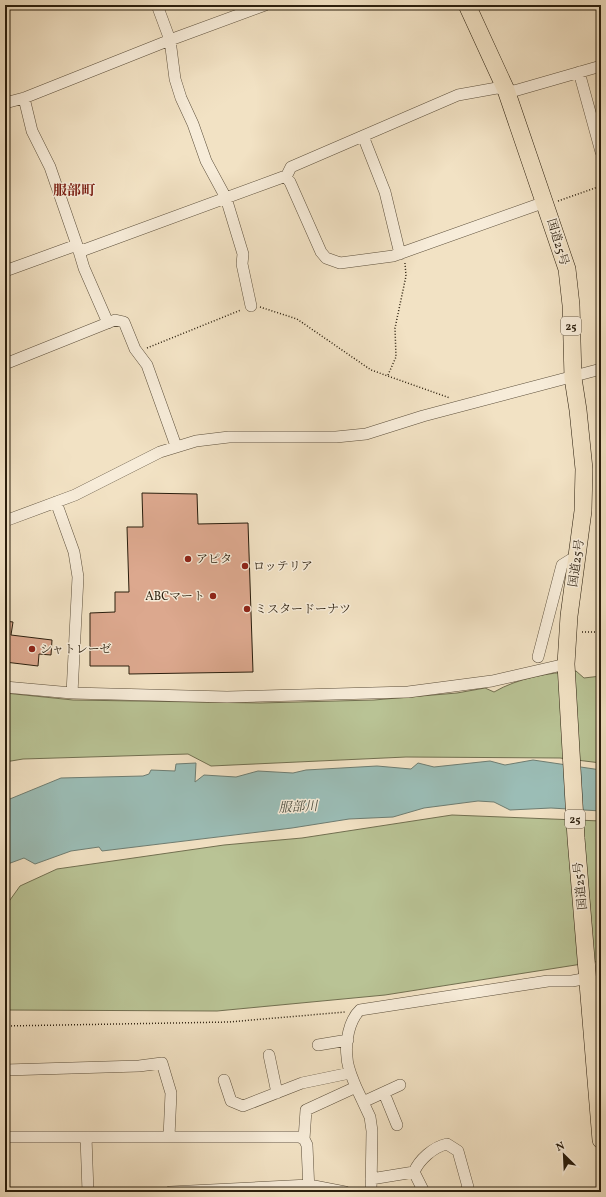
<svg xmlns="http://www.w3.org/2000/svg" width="606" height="1197" font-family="Vollkorn,'Noto Serif JP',serif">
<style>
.green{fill:#b9c395;stroke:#727051}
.water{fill:#9bbdb6;stroke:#6e7d72}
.building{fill:#dca88e;stroke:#2a1e0d}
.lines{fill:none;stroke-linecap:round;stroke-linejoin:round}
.minor-casing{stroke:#5c4f3b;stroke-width:12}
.highway-casing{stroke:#2a1e0d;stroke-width:18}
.path{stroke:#2a1e0d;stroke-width:1.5;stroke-dasharray:1 2;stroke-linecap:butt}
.minor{stroke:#f7ecd9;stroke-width:11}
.highway{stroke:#f2e2c4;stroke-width:17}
.poi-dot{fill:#8f2418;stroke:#f7ecd9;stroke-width:1.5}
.labels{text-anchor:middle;stroke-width:3;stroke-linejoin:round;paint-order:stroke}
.shield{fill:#f7ecd9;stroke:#685c4a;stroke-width:1}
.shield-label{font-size:11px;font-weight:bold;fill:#2a1e0d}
.street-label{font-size:12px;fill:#2a1e0d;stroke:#f7ecd9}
.poi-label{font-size:12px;fill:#2a1e0d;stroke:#f7ecd9;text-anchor:start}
.water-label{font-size:13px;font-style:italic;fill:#4c4e40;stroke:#f7ecd9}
.quarter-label{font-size:14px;font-weight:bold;fill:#7a1f14;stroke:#f7ecd9}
</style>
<rect width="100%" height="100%" fill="#f2e2c4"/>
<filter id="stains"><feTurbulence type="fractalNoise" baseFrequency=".005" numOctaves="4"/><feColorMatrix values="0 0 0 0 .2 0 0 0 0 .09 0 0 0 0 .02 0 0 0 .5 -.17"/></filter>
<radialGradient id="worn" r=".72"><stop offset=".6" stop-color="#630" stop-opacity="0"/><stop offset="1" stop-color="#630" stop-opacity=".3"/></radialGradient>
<path class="green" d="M576 671 584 678 601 676V763L560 758 406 757 211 766 188 754 23 759 5 762V693L73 700 260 703 374 700 457 693 485 688 494 692C518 678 548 673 576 671Z
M452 815 601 821V961L385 995 217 1011 5 1010V907L20 886 57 869 224 845 302 838Z"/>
<path class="water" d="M533 760 601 770V811L551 808 510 810 494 802 478 801 424 808 393 817 349 819 292 828 102 851 99 847 71 851 35 864 24 858 5 865V801L61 778 143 776 149 774 151 770 175 771 176 764 196 763 195 782 204 775 236 777 258 771 293 773 306 770 377 766 411 769 418 763 434 767 490 761 505 765Z"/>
<path class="building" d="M142 493 197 494 198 524 248 523 253 672 129 674V666H90V613L115 612V592H129L127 527H143Z
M5 621 13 622 11 635 52 640 51 655 39 654 38 666 5 662Z"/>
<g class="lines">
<g class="minor-casing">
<path id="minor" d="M157 5 170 40 175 79 181 98 193 124 206 161 226 198 243 254 242 264 251 306
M579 72 601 152
M24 98 32 131 50 167 78 248 84 268 108 323
M5 103 24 98 170 40 265 5
M363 136 385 192 400 254
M286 177 291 167 458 95 497 88 514 91 601 66
M5 271 74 246 84 250 283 177H286L290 182 321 252 326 258 340 263 393 256 545 202
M5 364 115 320 124 322 135 349 147 365 176 446
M56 502 74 552 78 577 72 693
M5 521 75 495 160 452 196 441 229 437H336L366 434 423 416 601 369
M538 657 562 565 570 560 577 559
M5 687 72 693 227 697 408 692 492 681 566 664
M318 1045 348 1040
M269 1055 277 1093
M5 1070 139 1066 162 1063 171 1093 169 1137
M224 1080 231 1101 243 1106 302 1083 350 1073
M356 1087 370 1117 372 1131 371 1192
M384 1093 397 1125
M363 1102 400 1085
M5 1137H299L304 1139
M86 1137 88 1192
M414 1172C419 1160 433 1147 447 1144L458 1151 468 1187 465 1192
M414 1172 424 1192
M371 1179 414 1172
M170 1192 309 1185 345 1192
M309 1192 307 1145 304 1139 306 1110 356 1087C352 1077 347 1067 347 1057 345 1043 349 1020 360 1010L548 981H572L588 978"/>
</g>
<g class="highway-casing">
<path id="highway" d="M467 5 506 90 567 269 571 305 573 378 578 410 584 469 583 511 569 616 566 664 576 838 601 1140"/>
</g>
<path class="path" d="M558 201 601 186
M260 307 297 319 371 370 450 398
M147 348 241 310
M388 375 396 357 395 328 406 276 405 263
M582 632H601
M5 1026 229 1022 345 1012"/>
<use href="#minor" class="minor"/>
<use href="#highway" class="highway"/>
</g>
<g class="poi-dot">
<circle cx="188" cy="559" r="4"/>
<circle cx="245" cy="566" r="4"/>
<circle cx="213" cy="596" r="4"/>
<circle cx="247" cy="609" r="4"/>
<circle cx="32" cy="649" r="4"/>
</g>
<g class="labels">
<g class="shield">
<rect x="561" y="317" width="20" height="18" rx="3"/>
<rect x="565" y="810" width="20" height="18" rx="3"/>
</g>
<g class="shield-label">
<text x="571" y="330">25</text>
<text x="575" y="823">25</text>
</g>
<g class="street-label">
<text transform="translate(558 242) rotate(73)" y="4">国道25号</text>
<text transform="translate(576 563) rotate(-82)" y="4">国道25号</text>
<text transform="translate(580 886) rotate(-96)" y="4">国道25号</text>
</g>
<g class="poi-label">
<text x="196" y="563">アピタ</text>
<text x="253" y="570">ロッテリア</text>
<text x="205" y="600" text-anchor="end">ABCマート</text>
<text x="255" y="613">ミスタードーナツ</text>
<text x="40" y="653">シャトレーゼ</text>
</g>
<g class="water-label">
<text transform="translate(298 806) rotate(-3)" y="5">服部川</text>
</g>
<g class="quarter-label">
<text x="74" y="195">服部町</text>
</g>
</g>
<rect width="606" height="1197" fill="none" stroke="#f2e2c4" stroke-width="20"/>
<rect x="6" y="6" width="594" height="1185" fill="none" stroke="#2a1e0d" stroke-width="2"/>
<rect x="10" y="10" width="586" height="1177" fill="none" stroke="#2a1e0d"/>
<g transform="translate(564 1155) rotate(336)" stroke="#f7ecd9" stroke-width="3" paint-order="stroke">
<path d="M0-3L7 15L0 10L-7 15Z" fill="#2a1e0d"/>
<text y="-6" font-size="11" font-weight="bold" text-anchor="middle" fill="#2a1e0d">N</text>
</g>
<rect width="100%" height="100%" filter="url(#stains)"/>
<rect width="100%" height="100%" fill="url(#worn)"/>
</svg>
